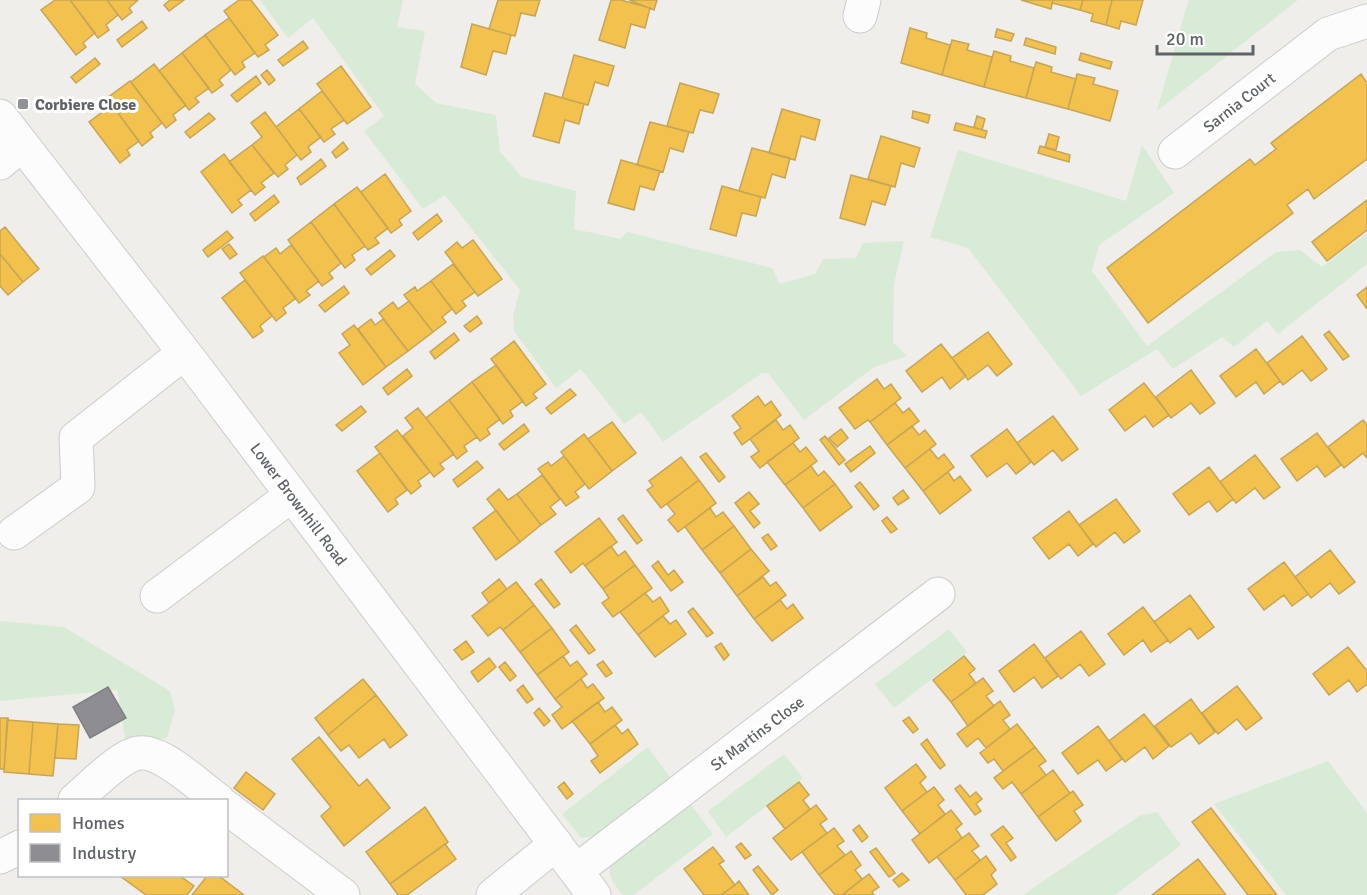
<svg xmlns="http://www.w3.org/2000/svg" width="1367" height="895" font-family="Signika,sans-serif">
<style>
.green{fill:#d8ebd6}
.homes{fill:#f2c14e;stroke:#c6a556;stroke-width:1.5}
.industry{fill:#8d8d92;stroke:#7f8085;stroke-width:1.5}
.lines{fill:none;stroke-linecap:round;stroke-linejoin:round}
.minor-casing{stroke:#cbcccc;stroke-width:35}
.minor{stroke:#fdfcfc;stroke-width:33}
.poi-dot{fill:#919496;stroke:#fff;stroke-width:2}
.labels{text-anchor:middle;stroke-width:6;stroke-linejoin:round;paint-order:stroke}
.street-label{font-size:16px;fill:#5f6368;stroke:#fff}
.poi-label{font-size:16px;font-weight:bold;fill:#5f6368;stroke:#fff;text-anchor:start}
</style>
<rect width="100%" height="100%" fill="#efeeea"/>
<path class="green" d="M260 0H403L397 27 425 31 415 84 436 103 496 115 500 152 522 177 576 191 574 229 621 239 627 232 772 268 780 284 815 274 823 259 856 258 863 243 904 241 894 284 893 342 907 356 874 367 804 420 768 373H762L663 442 641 412 624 424 581 369 556 388 514 331 513 316 520 290 445 195 423 209 364 131 384 116 313 18 288 38Z
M1189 0H1298L1157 111 1187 5Z
M1142 145 1174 193 1099 245 1092 271 1147 346 1276 252 1300 250 1322 267 1367 233V264L1278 334 1267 321 1234 347 1222 337 1173 369 1157 349 1081 396 968 248 930 237 958 150 1126 201Z
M0 621 64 627 170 691 175 710 167 738 126 743 117 690 0 701Z
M949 629 967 652 894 708 875 684Z
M648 747 672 780 601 835 581 838 562 814Z
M784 754 803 778 726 837 708 811Z
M1328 761 1367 813V895H1286L1214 804Z
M689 802 713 834 634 895H623C615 884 606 877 611 863Z
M1157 812 1181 845 1115 895H1023L1139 816Z"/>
<path class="homes" d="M55 0H70L95 33 83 43 86 47 76 55 41 10Z
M70 0H107L118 15 106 25 109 30 98 38Z
M107 0H138L129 8 132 12 122 20Z
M170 0H184L169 11 164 5Z
M239 0H251L278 35 265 45 269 50 258 57 224 11Z
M498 0H540L535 16 521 13 515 36 489 29Z
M611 0H621L650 8 645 28 631 24 625 48 599 40Z
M629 0H657L654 10Z
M1021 0H1053L1051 9Z
M1053 0H1083L1080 10 1052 3Z
M1083 0H1112L1106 25 1091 21 1093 14 1080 10Z
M1112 0H1143L1136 25 1121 21 1119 29 1106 25Z
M229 18 255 53 242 62 245 67 235 75 205 35Z
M142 21 147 28 122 47 117 40Z
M472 24 511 35 506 54 493 51 486 75 461 67Z
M910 28 927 33 926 38 950 45 942 75 901 63Z
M997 29 1014 34 1011 41 995 37Z
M205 35 231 70 219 80 223 85 212 93 182 53Z
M1026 38 1056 47 1055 54 1024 45Z
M952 40 969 44 967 50 992 57 984 87 942 75Z
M303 41 308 48 283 66 278 60Z
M994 51 1011 56 1010 61 1034 68 1026 98 984 87Z
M182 53 209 88 195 98 199 102 189 110 159 71Z
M1081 53 1112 62 1110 69 1079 60Z
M574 55 614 66 608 86 595 82 588 105 562 98Z
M95 58 100 64 76 83 71 77Z
M1036 62 1052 67 1051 72 1076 79 1068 109 1026 98Z
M154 64 186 105 173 115 176 120 166 128 131 82Z
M341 66 371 107 347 124 317 84Z
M267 70 275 80 269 85 261 75Z
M1077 74 1095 78 1093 84 1118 91 1110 121 1068 109Z
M1361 74 1367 83V159L1314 199 1308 189 1287 205 1293 213 1148 323 1107 268 1250 159 1255 165 1276 149 1271 143Z
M256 76 261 83 237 102 231 95Z
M130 81 162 123 150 133 153 137 142 146 107 98Z
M680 83 719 94 713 113 700 110 693 133 667 126Z
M322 91 344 120 331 129 335 134 324 142 299 109Z
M545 93 584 104 579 124 565 120 559 143 533 136Z
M112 105 139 141 127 150 130 155 120 163 89 122Z
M299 109 321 137 308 147 311 152 301 160 276 127Z
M782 109 820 120 815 140 801 136 795 160 769 153Z
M913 111 930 115 928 123 912 118Z
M265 112 297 155 285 165 288 169 278 177 252 145 262 137 251 123Z
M209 113 215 119 190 138 185 132Z
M977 116 985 119 982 130 974 127Z
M650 122 689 132 683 152 670 148 663 172 637 165Z
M956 123 987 131 985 138 954 130Z
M1049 134 1059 137 1056 150 1045 147Z
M881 136 920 148 914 167 901 163 895 187 868 179Z
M343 142 348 149 336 158 332 152Z
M252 145 274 173 261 183 265 187 255 195 229 162Z
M1040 146 1070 155 1069 162 1038 153Z
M752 148 790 158 785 178 772 174 765 198 739 191Z
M224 154 251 190 238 200 242 205 232 213 201 172Z
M321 159 326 166 301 185 297 178Z
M621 160 660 171 654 190 640 186 634 210 608 203Z
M385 174 411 211 399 220 402 225 391 233 361 192Z
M851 175 891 186 885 205 872 201 865 225 840 218Z
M722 186 761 197 756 216 742 213 736 236 710 229Z
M357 187 388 228 375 238 379 243 368 250 334 204Z
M274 195 279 202 255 221 250 214Z
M1367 200V230L1327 261 1312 242Z
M334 204 365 246 352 255 355 260 345 268 311 222Z
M437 214 442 221 418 240 413 233Z
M311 222 341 263 329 273 333 278 322 286 288 240Z
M5 227 39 269 23 282 0 254V231Z
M227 231 233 238 208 257 203 250Z
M473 240 502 279 478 296 445 252 457 242 462 248Z
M229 244 237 254 230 259 222 249Z
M291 245 319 281 306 291 310 295 299 303 264 257 276 248 280 254Z
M390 250 395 256 371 275 366 269Z
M0 254 23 282 8 295 0 286Z
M263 256 296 298 283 308 286 313 276 321 240 273Z
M453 264 475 292 462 301 466 306 456 314 431 281Z
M245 280 272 316 260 326 263 331 253 338 222 298Z
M431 281 452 309 442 317 446 322 433 332 404 295 415 287 417 291Z
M344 286 349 293 325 312 319 305Z
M1367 287V309L1357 295Z
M409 301 433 332 408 351 379 313 393 302 398 309Z
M477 316 482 323 470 332 464 326Z
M371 319 375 325 383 319 408 351 386 367 358 329Z
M354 325 386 367 363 385 339 353 350 345 342 334Z
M1329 331 1349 356 1343 360 1324 335Z
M988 332 1012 364 997 376 988 365 968 380 952 358Z
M454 333 459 340 435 359 430 352Z
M1302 336 1327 369 1311 381 1302 370 1283 385 1267 363Z
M514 341 546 384 533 394 537 398 526 406 491 359Z
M941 344 966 376 950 389 942 377 922 392 906 371Z
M1256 349 1280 381 1264 394 1256 382 1236 397 1220 376Z
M496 365 523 401 510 411 513 416 503 424 472 382Z
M407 369 412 376 388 395 383 388Z
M1191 370 1215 403 1200 414 1191 403 1171 418 1156 397Z
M877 379 884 389 891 384 901 398 870 422 868 420 855 429 839 408Z
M472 382 500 419 487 429 490 434 480 441 449 400Z
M1144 383 1169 415 1153 427 1145 416 1125 431 1109 410Z
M570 389 576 395 551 414 546 408Z
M758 396 765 406 771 401 781 415 742 445 734 433 741 428 732 416Z
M449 400 477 437 464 446 467 451 457 459 426 418Z
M895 403 903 413 909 408 919 421 887 445 870 422Z
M361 406 366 412 342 431 336 425Z
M418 408 454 454 440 464 444 469 434 477 403 436 413 428 405 418Z
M1053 416 1078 449 1062 461 1053 450 1034 465 1017 443Z
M776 420 783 430 790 425 799 438 760 468 751 457 759 451 750 439Z
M1363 420 1367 425V458L1363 453 1344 468 1328 447Z
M612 422 636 453 612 471 588 439Z
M524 424 529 431 504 450 499 444Z
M912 426 919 435 925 430 936 444 905 468 887 445Z
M841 429 848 438 837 447 829 438Z
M1007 429 1031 462 1016 474 1007 463 987 477 971 456Z
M397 430 430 472 418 481 421 486 411 494 375 447Z
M1317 433 1341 465 1325 477 1317 466 1297 481 1281 459Z
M584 434 612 471 589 489 561 452Z
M825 436 845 460 839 465 820 440Z
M793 443 800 452 806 447 817 461 785 485 767 462Z
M870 446 875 453 851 472 845 464Z
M930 449 938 459 944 454 954 467 923 491 905 468Z
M380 453 407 490 395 499 398 504 388 512 357 471Z
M706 453 725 477 719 482 700 457Z
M1255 455 1280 487 1264 499 1255 488 1236 503 1220 482Z
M564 456 585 484 575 492 579 497 566 506 538 469 548 462 551 466Z
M681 457 699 480 661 508 647 490 653 486 649 481Z
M477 461 483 468 458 487 453 480Z
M811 466 818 476 824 471 835 484 803 508 785 485Z
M1209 467 1233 499 1217 512 1209 501 1189 515 1173 494Z
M948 472 954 481 960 476 971 490 940 514 923 491Z
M542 475 560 499 550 507 556 514 541 525 517 494Z
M699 480 716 503 678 532 668 520 675 514 667 504Z
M860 482 879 506 874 510 855 486Z
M835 484 852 507 820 531 803 508Z
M499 489 508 500 517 494 541 525 520 542 487 499Z
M903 490 909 498 898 505 893 498Z
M749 492 759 504 750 511 760 523 754 528 735 503Z
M1116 499 1140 531 1124 543 1115 532 1096 547 1079 525Z
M710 508 716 517 723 512 734 526 702 550 685 527Z
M496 510 520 542 496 560 473 528Z
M1069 511 1093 544 1078 556 1069 544 1049 559 1033 538Z
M623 515 642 540 637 544 618 519Z
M887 517 897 529 891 533 882 521Z
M599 518 617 542 585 566 583 563 571 573 555 552Z
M734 526 751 549 720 573 702 550Z
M768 534 777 546 771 550 762 538Z
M611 546 618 556 625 551 635 565 603 589 585 566Z
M751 549 769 571 737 596 720 573Z
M1330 550 1355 582 1339 594 1330 583 1311 598 1295 577Z
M658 561 668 575 674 570 683 582 671 591 652 566Z
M1284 562 1308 594 1292 606 1284 595 1264 610 1248 589Z
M635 565 652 588 613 617 602 603 609 598 603 589Z
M763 577 770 586 776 582 786 595 754 619 737 596Z
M499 579 507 589 489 603 482 593Z
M541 579 560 604 554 608 535 584Z
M516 582 534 605 503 630 500 627 488 636 472 616Z
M645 593 653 602 660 597 669 611 638 635 620 612Z
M1190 595 1214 627 1198 639 1190 628 1170 643 1154 622Z
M780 600 787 609 793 604 803 618 772 641 754 619Z
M534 605 552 628 520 652 503 630Z
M1143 607 1168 640 1151 652 1143 640 1124 655 1108 634Z
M693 608 713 633 707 637 688 612Z
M663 616 670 624 676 620 686 634 655 657 638 635Z
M576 625 595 650 589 654 570 630Z
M552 628 569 652 537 675 520 652Z
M1081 631 1105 664 1089 676 1080 664 1061 679 1045 658Z
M466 641 474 652 462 660 454 650Z
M721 643 729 655 724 660 715 647Z
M1034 644 1058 676 1042 688 1034 677 1014 692 999 671Z
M1348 647 1367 671V684L1357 692 1349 680 1329 695 1313 674Z
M563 656 570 666 577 661 587 674 555 699 537 675Z
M964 656 975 669 969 674 976 683 951 702 933 680Z
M489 658 496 667 478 682 471 672Z
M603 661 612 673 606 677 597 665Z
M505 662 516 676 510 681 499 667Z
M983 678 993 691 986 696 994 706 968 726 951 702Z
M363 679 376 695 328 735 315 718Z
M581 679 587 688 593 684 604 698 562 729 552 715 562 707 555 699Z
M523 685 533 699 527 703 517 690Z
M1237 686 1262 718 1246 730 1237 719 1218 734 1202 713Z
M376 695 407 735 390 748 384 739 359 758 349 745 341 751 328 735Z
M1191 699 1215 732 1199 744 1191 733 1171 747 1155 726Z
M1000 701 1010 715 1003 720 1010 729 986 748 978 738 967 747 957 734Z
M598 702 605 712 612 707 622 720 590 744 572 721Z
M539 708 550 721 544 726 534 713Z
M1144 714 1169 746 1153 759 1145 747 1125 762 1109 741Z
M909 717 918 729 913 733 903 721Z
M0 718H8L4 769H0Z
M7 720 33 722 29 774 4 772Z
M33 722 58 724 53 776 29 774Z
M58 724 79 725 76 759 55 758Z
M1017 724 1035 747 1003 771 994 759 988 763 980 753Z
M615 725 622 734 628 729 638 744 600 773 591 761 598 756 590 744Z
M1098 726 1122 759 1106 771 1098 760 1078 774 1062 753Z
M319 737 359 786 367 779 390 808 344 846 321 816 331 807 292 759Z
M927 739 945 765 940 769 921 744Z
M1035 747 1046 761 1039 766 1046 775 1021 794 1012 782 1003 789 994 778Z
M916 764 926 777 920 783 927 792 902 811 885 788Z
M1053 770 1070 793 1038 817 1021 794Z
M246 772 275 794 263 810 234 788Z
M564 782 573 794 567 799 558 787Z
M799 782 809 795 803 800 810 809 785 829 767 806Z
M960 785 970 797 976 792 982 799 976 804 981 811 975 815 955 789Z
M934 787 944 800 938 805 945 814 920 834 902 811Z
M1073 791 1083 805 1074 811 1081 821 1056 841 1038 817Z
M816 805 827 819 820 824 827 833 791 860 773 838Z
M425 807 448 842 390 884 366 852Z
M1211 808 1277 895H1248L1192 822Z
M951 810 962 824 956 829 962 838 929 863 912 840Z
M859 825 868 837 862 842 853 830Z
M1003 826 1013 838 1006 843 1016 857 1011 861 991 835Z
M834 828 844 841 837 846 845 855 819 875 802 852Z
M969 833 979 846 972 851 980 860 955 880 937 857Z
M741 843 751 855 745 859 736 847Z
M445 844 456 859 407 895H398L390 884Z
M713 847 724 861 719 864 735 885 721 895H704L684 869Z
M876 848 895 873 889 877 870 852Z
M851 851 861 865 855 870 862 879 842 895H835L819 875Z
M986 856 996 870 991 875 997 884 983 895H966L955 880Z
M1198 859 1226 895H1152Z
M758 866 778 890 772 895 753 870Z
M902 873 909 880 899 887 893 880Z
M869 874 879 887 872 892 874 895H842Z
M120 876H180L194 886 187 895H146Z
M207 876H219L244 895H192Z
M739 881 749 895H721L735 885Z"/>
<path class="industry" d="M108 687 126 718 90 738 73 707Z"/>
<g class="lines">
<g class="minor-casing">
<path id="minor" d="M860 16 864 0
M0 116 190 360 594 895
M1175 152 1328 34 1367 21
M0 163 22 144
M14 533 78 487 76 438 184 353
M157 596 292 495
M75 800C89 788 121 755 139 753 162 750 200 787 218 800
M226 807 343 895
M0 857 20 847
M576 871 938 594
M493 895 556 844"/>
</g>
<use href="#minor" class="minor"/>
</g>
<rect class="poi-dot" x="17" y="98" width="12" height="12" rx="3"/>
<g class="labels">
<g class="street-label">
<text transform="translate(1239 102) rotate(-38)" y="6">Sarnia Court</text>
<text transform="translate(299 504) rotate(53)" y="6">Lower Brownhill Road</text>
<text transform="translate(757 733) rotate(-37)" y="6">St Martins Close</text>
</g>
<g class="poi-label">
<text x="35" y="110">Corbiere Close</text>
</g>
</g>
<rect x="18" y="799" width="210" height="78" fill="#ffffff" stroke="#bfc1c3" stroke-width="1.5"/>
<rect x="30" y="814" width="30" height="18" fill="#f2c14e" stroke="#bfc1c3" stroke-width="1.5"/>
<text x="72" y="829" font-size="18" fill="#5f6368">Homes</text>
<rect x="30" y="844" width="30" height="18" fill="#8d8d92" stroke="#bfc1c3" stroke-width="1.5"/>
<text x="72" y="859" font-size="18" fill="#5f6368">Industry</text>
<path d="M1157 45v9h96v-9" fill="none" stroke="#5f6368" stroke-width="3"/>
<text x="1166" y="45" font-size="18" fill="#5f6368" stroke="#ffffff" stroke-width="4.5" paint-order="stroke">20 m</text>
</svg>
